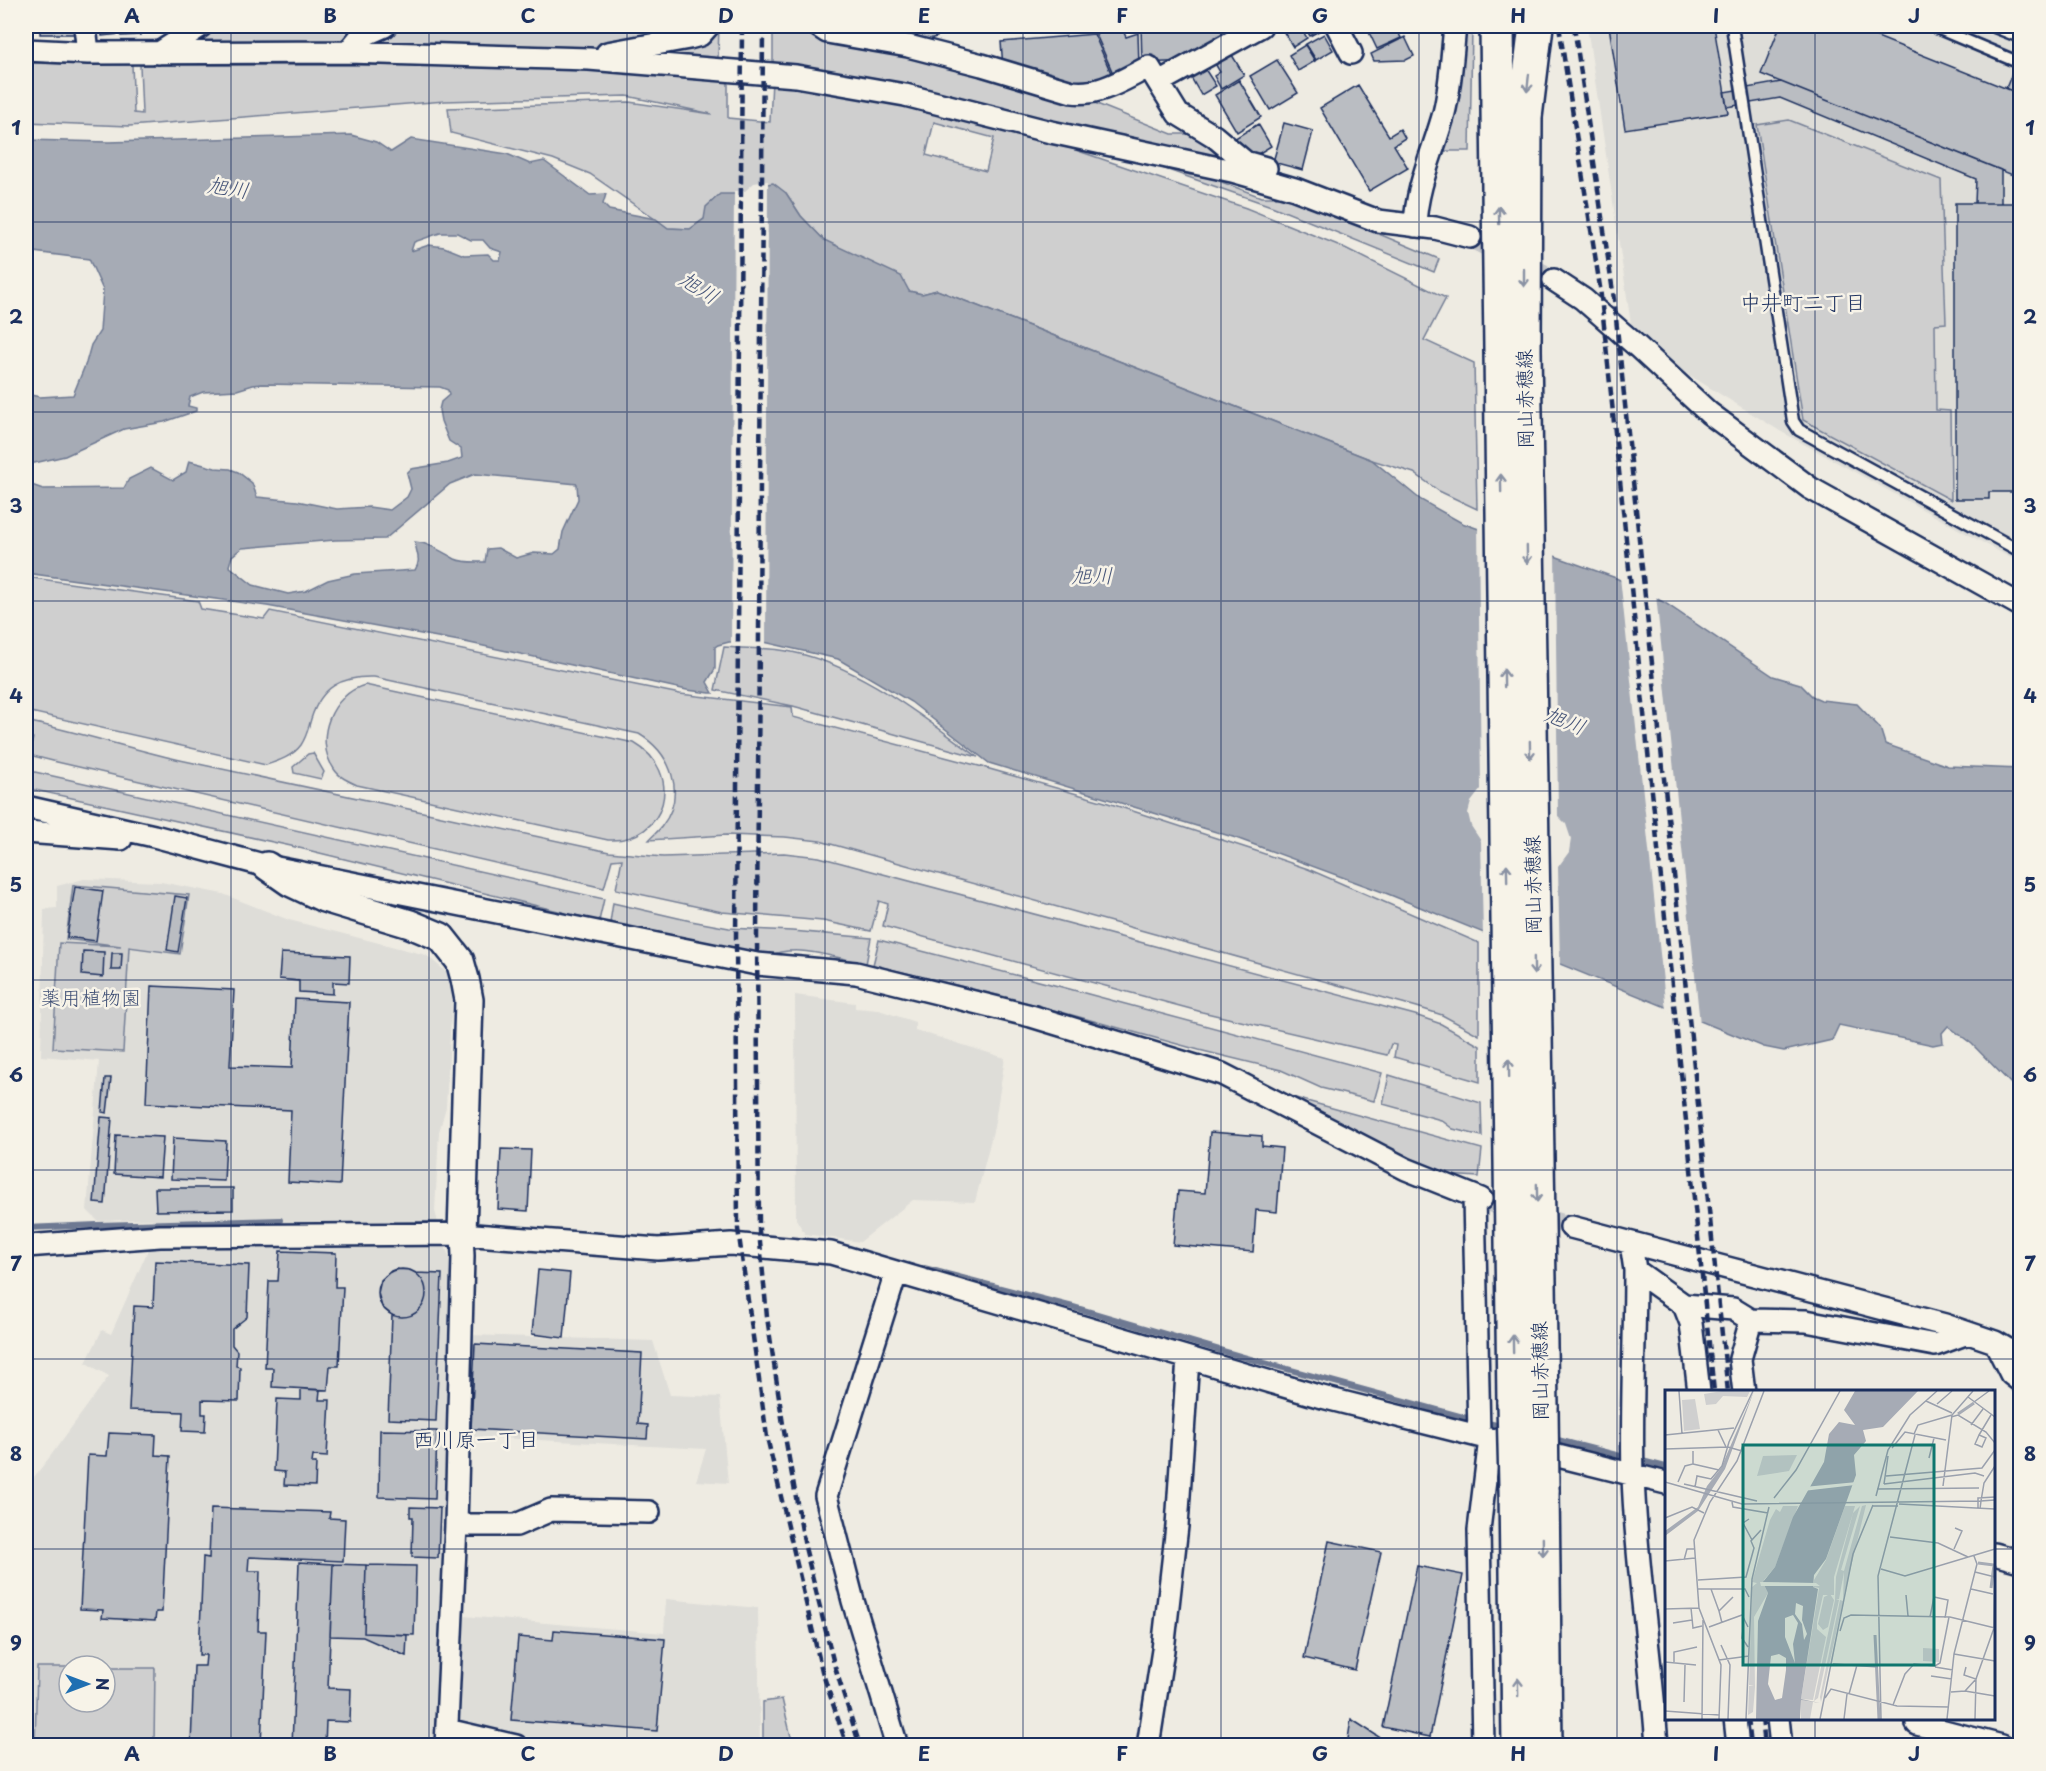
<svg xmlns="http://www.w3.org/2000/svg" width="2046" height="1771" font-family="'Playpen Sans','Klee One',sans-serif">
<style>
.built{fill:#deddd8;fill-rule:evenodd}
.green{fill:#cfcfcf;stroke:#757f96;stroke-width:1.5;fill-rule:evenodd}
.water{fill:#a6abb5;stroke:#6e7992;stroke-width:1.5;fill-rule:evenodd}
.pier{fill:#eeebe2}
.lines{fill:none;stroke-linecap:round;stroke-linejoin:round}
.stream{stroke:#6e7992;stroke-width:6}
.building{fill:#babdc2;stroke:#1b2f5e;stroke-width:1.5}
.minor-tunnel{stroke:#c4c5c8;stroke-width:21;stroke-dasharray:21 10;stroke-linecap:butt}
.service-casing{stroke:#1b2f5e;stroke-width:15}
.minor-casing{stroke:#1b2f5e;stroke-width:26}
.tertiary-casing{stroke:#1b2f5e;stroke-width:32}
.primary-casing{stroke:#1b2f5e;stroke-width:38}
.service{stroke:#f7f3e8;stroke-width:10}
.minor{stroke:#f7f3e8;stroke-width:21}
.tertiary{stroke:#f7f3e8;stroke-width:27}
.primary{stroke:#f7f3e8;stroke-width:33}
.rail{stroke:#1b2f5e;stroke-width:4.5;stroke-dasharray:9 4.5;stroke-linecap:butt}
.primary-bridge-casing{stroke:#1b2f5e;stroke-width:38;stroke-linecap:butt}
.primary-bridge{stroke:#f7f3e8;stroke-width:33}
.oneway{stroke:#8991a3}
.grid{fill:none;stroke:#1b2f5e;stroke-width:1.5;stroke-opacity:0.55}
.labels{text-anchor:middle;stroke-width:5;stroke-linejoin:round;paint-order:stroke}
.street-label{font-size:20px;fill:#1b2f5e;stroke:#f7f3e8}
.park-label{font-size:20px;fill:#3f4f75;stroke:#f7f3e8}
.water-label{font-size:21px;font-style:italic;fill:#455478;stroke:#f7f3e8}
.neighbourhood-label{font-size:21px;fill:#1b2f5e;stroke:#f7f3e8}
.inset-river{fill:none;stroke:#a6abb5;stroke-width:3}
.inset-road{fill:none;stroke:#9aa0ad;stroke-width:1.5}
.view{fill:#0f766e;fill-opacity:0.15;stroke:#0f766e;stroke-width:3}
.inset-edge{fill:none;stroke:#1b2f5e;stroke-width:3}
.neatline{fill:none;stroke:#1b2f5e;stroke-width:2}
.grid-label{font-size:20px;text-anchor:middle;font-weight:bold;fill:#1b2f5e}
</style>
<rect width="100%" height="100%" fill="#eeebe2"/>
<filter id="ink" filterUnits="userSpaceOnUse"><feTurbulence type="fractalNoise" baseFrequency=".0167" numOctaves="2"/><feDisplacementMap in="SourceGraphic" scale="12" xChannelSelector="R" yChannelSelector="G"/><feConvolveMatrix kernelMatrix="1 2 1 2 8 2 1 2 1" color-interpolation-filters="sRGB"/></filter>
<g filter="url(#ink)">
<path class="built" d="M1587 26H2014L2020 28V563L1780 431 1660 357 1632 331Z
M84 879 161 882 223 894 289 920 426 955 449 974 452 1000 446 1107 439 1132 435 1211 443 1242 452 1263 445 1526 436 1745H26V1596L30 1590 26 1585V1487L49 1458 109 1376 86 1363 102 1330 111 1334 148 1250 152 1219 98 1221 87 1210 99 1061 41 1056 44 909 57 908V886ZM69 1666H105V1702H69Z
M795 995 855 1003V1008L879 1010 915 1022V1030L1005 1058 994 1127 975 1202 913 1200 860 1242 805 1234 796 1219Z
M469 1335 653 1341 670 1395 720 1397 728 1483 696 1481 706 1449 466 1436Z
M666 1599 758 1608 760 1745H554L458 1726 463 1616 664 1633Z"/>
<path class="green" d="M215 26H371L332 44 179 46Z
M401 26H701L601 50 370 47 369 39Z
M714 26H719L718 58 727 59V65L613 55Z
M773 26H813L1087 100 1172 134H1199L1240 164 773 64Z
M1462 26H1472L1470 151H1445L1446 132Z
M26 63 132 65 134 113 142 114 140 65H512L703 74 728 80V118L770 122 772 80 904 101 1049 141 1246 208 1343 247 1446 298 1424 340 1474 363 1477 509 1439 491 1414 473 1372 460 937 290 922 294 909 291 854 255 824 240 801 216 786 193 704 219 690 229 668 228 590 174 553 159 451 133 448 108 629 102 712 114 627 96 445 101 129 126 26 122ZM934 122 994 138 986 171 926 155Z
M1789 120 1941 180 1946 323 1935 324 1936 410 1950 411 1951 500 1803 420 1757 125Z
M1148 163 1190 175 1206 176 1261 197H1290L1439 259 1434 272 1274 207Z
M26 577 198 601 201 609 264 619 270 611 680 694 792 707 793 717 979 766 1105 802 1256 851 1308 869 1479 943V1035L1442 1015 1417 1007 820 841 785 837 726 835 649 840C653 835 659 831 662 826 687 794 671 753 639 734L374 677C341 676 321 687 311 719 308 729 307 736 301 745 293 756 279 761 266 765L26 711Z
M724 647C746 649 770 647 792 652 861 666 922 717 978 757L793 706 715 690Z
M365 685 634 743C685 772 667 843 608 840L357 785C348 781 339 777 334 769 313 739 332 694 365 685Z
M26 721C78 732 128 748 180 760L609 852 663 857 784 853 819 857 1415 1015 1441 1024 1480 1046V1082L1394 1057 1396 1045 1391 1044 1387 1055 1202 1012 883 926 888 904 879 901 871 931 823 921 722 912 616 889 622 859 612 860 604 888 57 762 29 755 33 738 29 737 26 746Z
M313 753 324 772 321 779 294 773 293 767 308 754Z
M26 770 604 899 599 921 291 846 26 788Z
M73 885 189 895 180 954 129 947 123 1052 53 1048 59 943 121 946 66 939Z
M613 903 691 921 729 928 792 931 871 938 866 964C836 958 798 943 768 956L678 939 610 923Z
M879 940 1062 987 1382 1073 1374 1101 1321 1088 1281 1070 1199 1050 1014 999 873 965Z
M1389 1075 1481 1103 1482 1136 1453 1129 1441 1120 1383 1104Z
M1281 1094 1482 1149 1479 1177 1445 1175 1372 1144Z
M37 1667H69V1702H105V1668H155L154 1745H35Z
M782 1699 793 1745H763V1702Z"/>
<path class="water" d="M351 135 376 142 391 152 411 139 507 154 530 164 544 161 590 195 606 194 603 204 609 210 656 219 668 228 690 229 704 219 706 207 720 194H746L755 186 773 183 786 193 801 216 824 240 901 276 909 291 922 294 937 290 1372 460 1421 500 1462 523 1616 578 1665 603 1773 676 1800 684 1812 696 1821 700 1857 704 1880 728 1885 744 1948 766 2020 769V1093L1972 1044 1948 1026 1942 1033 1943 1043 1933 1045 1839 1025 1832 1040 1784 1051 1764 1047 1388 894 1236 838 989 763 911 702 838 659 764 642H729L718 645 715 647V669L707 682 713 693H710L687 690 465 642 267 606 26 573V483L43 489 124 488 129 479 151 468 173 480 186 472 189 461 215 468 230 469 238 472 252 483 257 497 297 501 337 509 369 507 390 510 407 497 411 489 407 473 411 469 448 463 462 458 461 449 449 441 441 421 439 410 441 402 449 395 448 390 440 387 262 384 253 385 237 390 203 392 190 397 188 406 196 408V411L164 422 124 429 65 456 30 464 26 468V394L40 397 73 395 86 363 91 345 100 331 103 290 89 259 26 251V140L109 142ZM440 233H457L471 240H483L490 248 502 252 500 260H494L488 254 464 255 444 247 429 245 411 251 414 242ZM475 474 577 484 578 499 563 532 560 549 554 554 534 553 516 558 498 548 487 549 485 562C476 562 463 563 455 559 442 552 430 543 415 542 416 553 422 560 415 570L355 574 328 580 306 591 288 594 253 585 229 566 232 556 242 548 335 540 385 539 450 484Z"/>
<path class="pier" d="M768 181 766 646 731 645 734 191H745L754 183Z
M1478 526 1555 553 1558 816 1566 824 1571 839 1569 852 1558 867 1560 967 1483 936 1481 841 1471 826 1468 813 1471 802 1481 789Z
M1620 577 1656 595 1700 1024 1666 1010Z"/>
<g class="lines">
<path class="stream" d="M26 1228 97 1225 280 1220
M924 1268 1073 1307 1243 1357 1474 1420
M1483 1422 1506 1427
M1550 1438 1628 1458
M1638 1460 1666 1467"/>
</g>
<path class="building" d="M40 26H74V34H40Z
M101 26H119L120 34 102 36Z
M121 26H139L140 35 121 36Z
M855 26H951L935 27 937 37 932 38 933 43 891 35 888 31H855Z
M968 26H1017L968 31Z
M1109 26H1121L1126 37 1138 33 1139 67 1115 78 1095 32Z
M1141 26H1219L1227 42 1190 61 1142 63Z
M1280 26H1300L1307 38 1293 47Z
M1304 26H1328L1310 36Z
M1366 26H1395L1401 38 1377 49Z
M1609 26H1714L1728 113 1625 129Z
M1780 26H1850L2020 94V178L1761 74Z
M1094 34 1114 80 1073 88 1003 67 1001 42Z
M1324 34 1333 50 1316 60 1306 44Z
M1405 37 1414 56 1406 60 1374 61 1371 54Z
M1305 45 1315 61 1298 71 1289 55Z
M1229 50 1244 75 1221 89 1214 76 1220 72 1213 60Z
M2020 54V94L2006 88Z
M1277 60 1298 93 1270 110 1250 76Z
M1203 66 1216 86 1201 95 1189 74Z
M1239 80 1261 117 1237 132 1215 95Z
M1781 82 2001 170V203H1975L1976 179 1780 98 1727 107 1724 92Z
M1358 85 1389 136 1400 129 1405 138 1394 145 1408 168 1369 191 1320 108Z
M1284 123 1313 131 1303 170 1273 162Z
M1258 124 1271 146 1253 157 1232 140Z
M1955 203H2020V492H1989V499H1955Z
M75 887 103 891 96 941 67 937Z
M175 896 187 898 178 952 167 950Z
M83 951 104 952 103 977 82 975Z
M112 953H122L121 970H111Z
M281 953 350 956 349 983 333 982V994L299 992V981L279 979Z
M151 986 234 990 230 1066 292 1068 295 999 349 1002 340 1185 288 1182 291 1110 146 1103Z
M105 1078H111L107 1113 102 1112Z
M101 1117 112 1118 105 1204 94 1203Z
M1210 1132 1262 1136V1146L1282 1148 1277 1212 1256 1210 1253 1252 1173 1245 1178 1191 1205 1193Z
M116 1135 163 1137 160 1177 114 1174Z
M173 1138 226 1141 224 1181 171 1179Z
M501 1149 531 1150 528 1211 498 1209Z
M155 1188H233V1210L156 1211Z
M280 1251 336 1253 335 1287H343L339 1366H330L328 1390 272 1387 273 1368H265L269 1281H278Z
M155 1261 249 1265 247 1317 232 1329V1345L237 1351 236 1366 240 1367 239 1401 202 1400V1414H206L205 1432 182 1431 183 1412 129 1410 134 1306 153 1307Z
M378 1293a24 24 0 1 1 48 0a24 24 0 1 1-48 0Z
M396 1269 410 1270 416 1273 442 1274 436 1421 388 1419 392 1315 382 1307 378 1293 381 1280 391 1271Z
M538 1270 570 1273 564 1338 532 1334Z
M475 1344 642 1353 638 1424 648 1425 647 1439 471 1429Z
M301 1389 320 1390 319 1400H330L327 1457 313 1456 312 1463H316L315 1486 284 1485 285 1472 274 1471 277 1399 301 1400Z
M380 1430 437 1431 435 1499 379 1497Z
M109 1433 156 1435 155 1455 170 1456 162 1612H156L155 1621 102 1618 103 1610 80 1609 88 1455 107 1456Z
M410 1507 440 1508 438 1558 412 1557 413 1517H410Z
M211 1508 330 1512 329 1518 345 1519 343 1561 249 1557 248 1571H260L258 1631H266L261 1746H191L194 1666H205L206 1655H199L203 1557 209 1558Z
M1329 1541 1381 1552 1355 1670 1304 1658Z
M299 1562 333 1564 328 1688 351 1689 350 1722 326 1721 325 1746H292Z
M333 1564 366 1565 364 1633 407 1635 406 1656 363 1637 330 1636Z
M366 1565 416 1566 414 1635 364 1633Z
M1417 1566 1463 1575 1430 1737 1383 1727Z
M554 1630 665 1639 657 1731 511 1720 518 1637 553 1640Z
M1351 1719 1393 1746H1347Z"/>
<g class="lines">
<path class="minor-tunnel" d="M1470 237 1554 280
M1481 1199 1571 1227"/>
<g class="service-casing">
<path id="service" d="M1732 26 1793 421 1799 430 2020 551
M1932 26 2020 63
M1992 26 2020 37"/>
</g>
<g class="minor-casing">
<path id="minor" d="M85 26 88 53
M818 26 827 32 908 46 982 65 1072 92C1100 96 1124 79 1149 67L1178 114 1214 136 1245 162 1266 168
M1337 26 1351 53
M26 50 88 53 348 52 589 59 796 76 905 95 1051 132 1232 171 1295 189 1378 221 1435 228 1470 237
M348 52 360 37 385 26
M159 53 201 26
M607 53 689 38 700 35 708 26
M1159 82 1261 26
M1415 226C1416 187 1434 150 1444 113 1451 85 1452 55 1455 26
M1554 280 1583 299 1638 347 1709 413 1810 488 2020 605
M26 807 154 836 267 866 757 964 856 973 1031 1016 1222 1074 1406 1169 1481 1199
M26 832 121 839
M1474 1197 1479 1436
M1571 1227 1945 1325 1995 1342 2020 1357
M1631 1243 1635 1270C1635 1339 1631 1408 1633 1476 1636 1566 1651 1656 1657 1746
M26 1246 160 1236 462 1234 658 1249 731 1244 831 1253 1318 1396 1666 1483
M1635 1270 1684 1305 1733 1309 1751 1320 1806 1321 1935 1345 1968 1333
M896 1273 826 1496 853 1601 897 1746
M1684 1305 1691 1323 1699 1392
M1995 1342 2011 1374 2020 1381
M1744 1392 1740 1359 1751 1320
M456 1525H516L551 1510 649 1512
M1994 1554 2020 1561
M1735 1718 1738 1746
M1778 1718 1781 1746
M1917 1724 2002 1746
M447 1730 516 1746
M446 1746 456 1525 463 1256 462 1234
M1148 1746 1163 1650 1177 1526 1188 1358
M1483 1746 1479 1530 1490 1439"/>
</g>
<g class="tertiary-casing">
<path id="tertiary" d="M267 866 290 882 324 898 410 924 441 937 460 961 465 979 469 1000 462 1234"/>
</g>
<g class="primary-casing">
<path id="primary" d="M1497 26 1514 1403
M1536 26 1525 117 1524 350 1541 1408
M1516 1485 1519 1746
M1542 1489 1545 1746"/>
</g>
<use href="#service" class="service"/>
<use href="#minor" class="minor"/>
<use href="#tertiary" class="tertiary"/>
<use href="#primary" class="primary"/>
<path class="rail" d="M742 26 736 939 738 1229 767 1437 822 1671 847 1746
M763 26 757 936 759 1231 767 1317 784 1431 805 1547 834 1664 860 1746
M1559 26 1600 287 1714 1392
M1574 26 1614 299 1728 1392
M1748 1718 1751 1746
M1762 1718 1765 1746"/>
<g class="primary-bridge-casing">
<path id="primary-bridge" d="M1514 1403 1516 1485
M1541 1408 1542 1489"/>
</g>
<use href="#primary-bridge" class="primary-bridge"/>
</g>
<defs><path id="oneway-shaft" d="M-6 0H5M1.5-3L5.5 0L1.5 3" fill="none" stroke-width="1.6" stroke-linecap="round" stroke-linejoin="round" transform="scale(1.5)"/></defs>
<g class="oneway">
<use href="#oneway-shaft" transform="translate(1528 83) rotate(96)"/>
<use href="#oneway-shaft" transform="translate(1499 215) rotate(-91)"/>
<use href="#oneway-shaft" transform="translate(1524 278) rotate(90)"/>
<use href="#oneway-shaft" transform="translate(1501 483) rotate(-91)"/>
<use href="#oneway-shaft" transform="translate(1527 555) rotate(89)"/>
<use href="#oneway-shaft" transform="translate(1504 678) rotate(-91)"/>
<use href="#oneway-shaft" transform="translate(1530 750) rotate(89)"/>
<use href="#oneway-shaft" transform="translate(1507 873) rotate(-91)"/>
<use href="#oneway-shaft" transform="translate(1534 966) rotate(89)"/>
<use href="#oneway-shaft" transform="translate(1509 1068) rotate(-91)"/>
<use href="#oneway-shaft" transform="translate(1537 1193) rotate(89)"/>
<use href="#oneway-shaft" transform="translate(1513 1344) rotate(-91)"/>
<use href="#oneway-shaft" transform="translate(1543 1547) rotate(89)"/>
<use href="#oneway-shaft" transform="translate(1518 1687) rotate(-91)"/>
</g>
</g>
<path class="grid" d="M231 26V1746M429 26V1746M627 26V1746M825 26V1746M1023 26V1746M1221 26V1746M1419 26V1746M1617 26V1746M1815 26V1392M26 222H2020M26 412H2020M26 601H2020M26 791H2020M26 980H2020M26 1170H2020M26 1359H2020M26 1549H1666M1994 1549H2020M1815 1718V1746"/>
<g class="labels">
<g class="street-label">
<text transform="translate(1525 399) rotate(-91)" y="7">岡山赤穂線</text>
<text transform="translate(1533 885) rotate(-91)" y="7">岡山赤穂線</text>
<text transform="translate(1540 1371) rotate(-91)" y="7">岡山赤穂線</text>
</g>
<g class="park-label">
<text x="91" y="1005">薬用植物園</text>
</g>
<g class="water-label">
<text transform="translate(228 188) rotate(9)" y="7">旭川</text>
<text transform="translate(699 288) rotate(32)" y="7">旭川</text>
<text x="1092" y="583">旭川</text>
<text transform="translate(1565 721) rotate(22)" y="7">旭川</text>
</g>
<g class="neighbourhood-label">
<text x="1803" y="310">中井町二丁目</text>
<text x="476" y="1447">西川原一丁目</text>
</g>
</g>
<g transform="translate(1665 1390)">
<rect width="330" height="330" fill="#eeebe2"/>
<path d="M57 1H85L82 7 58 6 51 14 41 15 39 4ZM30 9 35 39 19 41 17 10ZM132 65 124 81 92 86 98 66ZM201 115 178 209 179 182 174 209H171L174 210 153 308 149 311 170 210 171 187 188 123 195 116 176 180 179 181 197 116ZM118 116H133L110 177 99 190 103 203 89 227 90 297 88 322 83 325 84 296H89L84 295 87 197 92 193 87 192 105 130 111 119 115 122ZM180 116H190L169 187V205H158L152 232V239L161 247 148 310 136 309 154 198 148 197 149 190 161 170ZM165 204 169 210 163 237 158 240 153 234 159 207ZM175 210 178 211 156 312 155 307ZM258 258 274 259V272L258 271ZM136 310 148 312 145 329H136Z" fill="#cfcfcf"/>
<path d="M89 1 60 79 33 121 0 146V141L33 117 42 96 56 78ZM190 1H253L218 37 198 40 201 51 189 65 191 85 161 169 149 185 148 197 153 199 136 309 155 313 136 310 135 329H91L93 231 103 203 98 192 110 177 128 127 159 72 164 44 174 32 190 35 179 20ZM131 213 138 216 137 230 142 244 139 250 137 234 130 224ZM128 225 133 233 128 254 130 273 120 247V228ZM114 264 121 268V280L117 308 110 310 103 294 106 266Z" fill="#a6abb5" fill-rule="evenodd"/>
<path d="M192 92 190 95 138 101 139 97ZM95 192 151 193 155 196H96Z" fill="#eeebe2"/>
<path class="inset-river" d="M293 24 309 13M313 173 329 175 326 198M210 245 214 329"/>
<path class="inset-road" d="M14 1 17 44M303 7 330 27M261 11 287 23M309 12 324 1M272 14 287 1M286 27 293 25 321 42 330 53M306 35 318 19M53 40 61 57M249 44 253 35 287 25M0 45 69 38M314 45 310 54 317 57 321 48 314 45 326 25M227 58 240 42 281 50M0 59 63 57 77 61M264 68 269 48M28 74 54 80M221 86 317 78 330 60M0 92 77 114 316 111 319 93 330 76M13 92 20 76 28 74V61M19 94 92 111M219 94 310 83 319 86M219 94 223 66M278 96 287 25 308 1M30 97 32 86 46 89 57 76 64 52 88 1M212 99 314 98M211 106 223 60 245 25 272 1M109 108 131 80 175 1M67 112 68 117 103 123M234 114 330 119M207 116H233M313 119V108L330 107M315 119 316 111 330 110M0 128 27 117 39 123M84 129 78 133 87 150M225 147 273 153 303 167M289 159 297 141 290 138M19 170 22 159H29M0 171 30 168M216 179 240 186 330 159M310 182 330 187M33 190 81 187 89 158 86 151 96 140M33 199H80L84 207M46 199 54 221M306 199 328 204M241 205 243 226M26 218 28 238 37 236M0 219 34 218M265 227 269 207 283 210 280 228M8 233 27 230M57 233 54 221 68 207M44 237 77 225 83 237M78 239 77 248 83 257M175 241 179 228 186 225 285 227 330 238M56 255 65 275 63 329M289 264 330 271M54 270 84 266M0 272 31 275M9 272V262L32 257M168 274 213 277M270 277 288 280M266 286 287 289M300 301 330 306M286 302 300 301 311 289 299 285 301 277M184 304 192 275M160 308 166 299 232 316 284 317M19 312 20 275M228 315 240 284 249 274 270 276 275 273 284 227M0 321 54 325M37 329 38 230M54 329 56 275 34 218 29 150 45 112 72 71 99 1M81 329 87 189 104 117M155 329 188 164 208 115M179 329 182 304M216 329 213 186 250 45M282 329 289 264 312 174 309 166M310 329 311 289 329 238 330 185"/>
<path class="view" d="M78 55H269V275H78Z"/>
<rect width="330" height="330" class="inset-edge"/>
</g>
<rect width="2046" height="1771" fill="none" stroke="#f7f3e8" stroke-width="66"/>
<g transform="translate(87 1684) rotate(90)"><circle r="28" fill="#f7f3e8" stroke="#9fa5b1" stroke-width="1.5"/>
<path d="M0-4.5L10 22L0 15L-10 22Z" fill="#1f6fb2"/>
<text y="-9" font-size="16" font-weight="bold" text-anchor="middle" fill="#1b2f5e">N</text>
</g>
<rect x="33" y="33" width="1980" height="1705" class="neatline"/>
<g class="grid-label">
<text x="132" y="23">A</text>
<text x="330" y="23">B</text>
<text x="528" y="23">C</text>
<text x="726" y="23">D</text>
<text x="924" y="23">E</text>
<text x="1122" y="23">F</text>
<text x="1320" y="23">G</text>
<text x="1518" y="23">H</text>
<text x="1716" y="23">I</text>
<text x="1914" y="23">J</text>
<text x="16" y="135">1</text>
<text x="2030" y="135">1</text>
<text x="16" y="324">2</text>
<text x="2030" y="324">2</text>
<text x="16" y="513">3</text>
<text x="2030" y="513">3</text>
<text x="16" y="703">4</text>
<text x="2030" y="703">4</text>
<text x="16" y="892">5</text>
<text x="2030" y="892">5</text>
<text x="16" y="1082">6</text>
<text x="2030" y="1082">6</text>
<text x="16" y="1271">7</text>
<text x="2030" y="1271">7</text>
<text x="16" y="1461">8</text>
<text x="2030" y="1461">8</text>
<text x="16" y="1650">9</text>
<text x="2030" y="1650">9</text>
<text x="132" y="1761">A</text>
<text x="330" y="1761">B</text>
<text x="528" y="1761">C</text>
<text x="726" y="1761">D</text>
<text x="924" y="1761">E</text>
<text x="1122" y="1761">F</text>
<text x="1320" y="1761">G</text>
<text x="1518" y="1761">H</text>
<text x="1716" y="1761">I</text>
<text x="1914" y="1761">J</text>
</g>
</svg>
